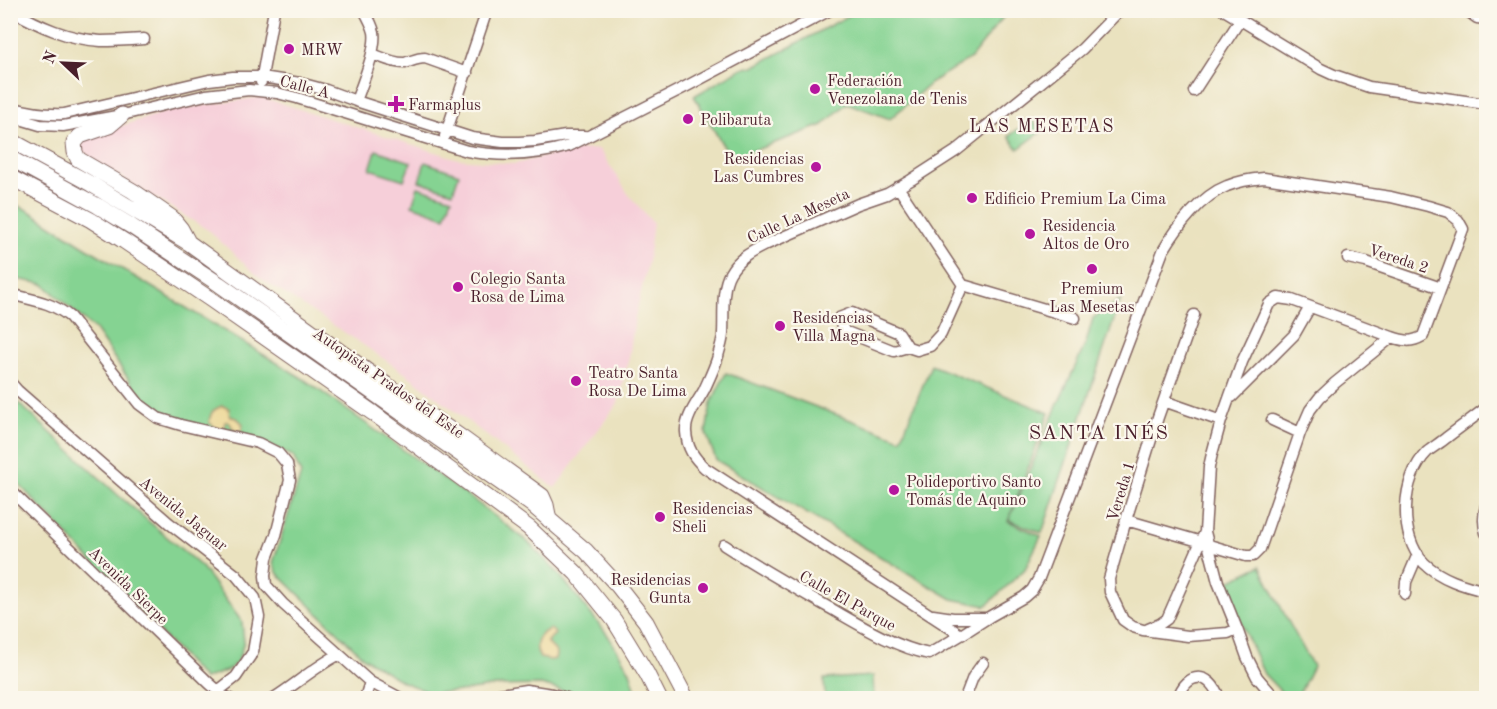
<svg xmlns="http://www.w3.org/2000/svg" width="1497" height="709" font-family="'Old Standard TT',serif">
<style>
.built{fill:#f6cfd9}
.green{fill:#85d392;stroke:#68795e;stroke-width:1.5}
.sand{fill:#eeda9e;stroke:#9c7c64;stroke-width:1.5}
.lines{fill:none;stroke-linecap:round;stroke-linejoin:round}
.minor-casing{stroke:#82635f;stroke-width:13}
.highway-casing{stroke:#82635f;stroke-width:17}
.minor{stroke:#fff;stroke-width:10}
.highway{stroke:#fff;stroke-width:15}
.poi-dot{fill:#b5179e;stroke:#fbf7ec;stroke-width:2}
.labels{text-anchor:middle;stroke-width:4.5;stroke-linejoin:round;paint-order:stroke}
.poi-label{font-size:16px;fill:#4a1f2b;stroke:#fbf7ec;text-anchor:start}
.street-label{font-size:16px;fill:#4a1f2b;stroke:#fbf7ec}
.neighbourhood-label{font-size:18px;letter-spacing:1.5px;fill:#4a1f2b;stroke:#fbf7ec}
.quarter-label{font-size:20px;letter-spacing:1.5px;fill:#4a1f2b;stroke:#fbf7ec}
</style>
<rect width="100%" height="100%" fill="#fbf7ec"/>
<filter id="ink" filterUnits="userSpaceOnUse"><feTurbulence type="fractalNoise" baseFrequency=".0167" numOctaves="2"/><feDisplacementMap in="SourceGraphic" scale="12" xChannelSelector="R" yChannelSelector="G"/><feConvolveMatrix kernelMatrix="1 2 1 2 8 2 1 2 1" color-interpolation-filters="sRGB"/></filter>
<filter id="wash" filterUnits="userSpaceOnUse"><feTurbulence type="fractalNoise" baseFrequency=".008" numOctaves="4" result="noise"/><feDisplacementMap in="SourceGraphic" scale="24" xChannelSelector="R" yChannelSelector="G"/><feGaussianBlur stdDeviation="1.35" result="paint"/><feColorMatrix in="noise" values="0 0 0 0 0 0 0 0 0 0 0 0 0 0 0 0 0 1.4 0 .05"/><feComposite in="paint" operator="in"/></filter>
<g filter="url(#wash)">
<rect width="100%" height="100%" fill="#eae2bf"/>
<path class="built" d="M261 97 458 159 515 164 568 150 599 149 629 195 653 223 648 262 635 318 629 358 618 403 555 488 409 376 353 338 260 278 208 230 96 162 80 149 83 138 171 110Z"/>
<path class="green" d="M859 10 1008 11 971 58 933 81 890 119 847 103 823 125 731 159 694 96 742 68 753 67Z
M1032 119 1041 132 1018 149 1009 136Z
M376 150 411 162 404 180 370 169Z
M425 162 459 174 453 192 419 181Z
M418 187 452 198 445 217 412 205Z
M10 202 29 211 84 246 302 378 475 501 527 541 558 573 607 634 630 671 638 698H588L541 685 496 686 464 691 431 693 403 682 364 658 278 574 273 563 301 474 293 456 259 441 205 428 158 411 136 390 95 330 43 284 11 278Z
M1121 299 1042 533 1009 520 1056 408 1086 343 1093 318Z
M931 365 1049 413 1008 521 1041 536 1025 569 986 606 952 599 716 460 706 433 711 403 726 373 901 439Z
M11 396 118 495 202 567 242 622 244 642 238 661 228 670 204 679 11 476Z
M1260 566 1287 619 1313 666 1297 698H1287L1264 674 1223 584Z
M873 676 874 698H825L824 679Z"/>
<path class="sand" d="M222 406 229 408 230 416 238 419 243 424 241 432C232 432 233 426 228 421L225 422 224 427 218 430 209 422C211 412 212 410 222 406Z
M550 629 553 631 555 634 547 641V643C553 649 558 650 555 659L551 660 540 658C533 646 538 634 550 629Z"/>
</g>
<g filter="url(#ink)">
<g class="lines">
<g class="minor-casing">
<path id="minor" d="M11 10C39 26 67 39 101 41 115 41 130 40 144 39
M1224 10 1321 69 1334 75 1369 87 1486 104
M1466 10 1477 18 1486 19
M372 54C381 57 395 64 405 63 412 61 417 58 425 58L467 73
M261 82 274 10
M1194 91 1240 20
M356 101C362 84 377 49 374 32 372 24 368 17 364 10
M10 107C28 112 46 115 64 114L209 80 233 77H262L300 83 326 90 356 101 472 138 503 142H519L535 141 566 136H584
M10 116 40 125 63 126 122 115 206 95 249 90 277 93 297 98 467 151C501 157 535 156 569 146L687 86 830 10
M445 136 487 10
M898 187 963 285
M1348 258 1366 262 1441 288
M963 285 1075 318
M10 294C33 300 52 302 70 317L139 404 158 418 181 425 258 443 278 453 287 464 290 480 276 535 267 558 265 576 266 585 283 604 361 674 370 682 400 698
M1194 315 1158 417 1126 520 1109 579 1110 592 1123 620 1133 627 1143 630 1188 636 1228 633 1237 629
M908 347 899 333 852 313 839 318 844 331 894 351 908 347 917 350 930 346 941 334 963 285
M10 382 18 391 169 523 236 575 255 598 259 617 253 652 236 677 218 691
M1232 397 1294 335 1310 307
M1164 401 1221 421
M1486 408C1473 418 1459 428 1446 438 1440 443 1433 447 1427 452 1401 478 1398 536 1424 563 1441 579 1464 586 1486 591
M1272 420 1300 433
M10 490 209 683 225 697 229 698
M1486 506C1483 516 1483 523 1486 533
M1126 520 1202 542
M724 545C758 567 793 587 828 607 860 625 892 646 929 654L961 635 989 617 1024 597 1032 590 1039 578 1163 251C1177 227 1201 196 1227 186 1239 181 1252 179 1264 178L1391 197 1428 206 1448 212 1458 220 1463 229 1423 336C1411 343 1404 341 1392 337L1335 383 1320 397 1310 410 1300 433 1260 549 1253 556H1246L1209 545
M1405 594 1406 582 1418 554
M933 615 953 618H986
M1148 629 1160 624 1167 619 1205 532
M961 635 705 468C694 458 687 448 686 432 685 418 697 403 704 390 709 379 715 367 718 356 720 348 723 340 723 333 724 316 721 288 730 273 738 259 751 252 765 245L858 204 887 194 911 180 956 151 1082 49 1120 10
M274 698C296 684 315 667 338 655
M365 698 370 682
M476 698 526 690 552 694 567 698
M965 698 973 677 983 663
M1178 698C1187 671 1210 671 1219 698
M1275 698 1257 677 1247 657 1237 629 1218 582 1205 532 1209 467 1212 454 1221 421 1242 362 1269 304 1278 298 1292 300 1392 337"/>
</g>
<g class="highway-casing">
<path id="highway" d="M122 115 109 126 80 136 74 143 75 152 78 159 133 191 172 218 181 229 187 240
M10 140 91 184 189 243 413 404 462 438 542 496 546 505 549 520
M10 158 98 206 131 226 219 284 531 504 586 551 618 586 646 622 686 698
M10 177 91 220 124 241 210 299 373 413 529 528 576 573 614 620 647 674 659 698"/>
</g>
<use href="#minor" class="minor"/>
<use href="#highway" class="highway"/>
</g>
</g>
<g class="poi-dot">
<circle cx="289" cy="49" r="6"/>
<circle cx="815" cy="89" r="6"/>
<path d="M393 95h6v6h6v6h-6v6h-6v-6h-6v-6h6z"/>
<circle cx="688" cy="119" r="6"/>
<circle cx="816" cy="167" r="6"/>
<circle cx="972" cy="198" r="6"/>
<circle cx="1030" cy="234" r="6"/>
<circle cx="1092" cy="269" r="6"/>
<circle cx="458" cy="287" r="6"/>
<circle cx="780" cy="326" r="6"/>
<circle cx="576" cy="381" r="6"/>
<circle cx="894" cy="490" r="6"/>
<circle cx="660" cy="517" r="6"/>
<circle cx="703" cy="588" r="6"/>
</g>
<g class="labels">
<g class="poi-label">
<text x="301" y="55">MRW</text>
<text x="827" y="86">Federación<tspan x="827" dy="18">Venezolana de Tenis</tspan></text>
<text x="408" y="110">Farmaplus</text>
<text x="700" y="125">Polibaruta</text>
<text x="804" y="164" text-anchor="end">Residencias<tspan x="804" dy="18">Las Cumbres</tspan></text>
<text x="984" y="204">Edificio Premium La Cima</text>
<text x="1042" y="231">Residencia<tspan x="1042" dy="18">Altos de Oro</tspan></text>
<text x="470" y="284">Colegio Santa<tspan x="470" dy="18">Rosa de Lima</tspan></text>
<text x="1092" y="294" text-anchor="middle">Premium<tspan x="1092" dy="18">Las Mesetas</tspan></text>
<text x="792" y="323">Residencias<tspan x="792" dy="18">Villa Magna</tspan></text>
<text x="588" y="378">Teatro Santa<tspan x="588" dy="18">Rosa De Lima</tspan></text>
<text x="906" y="487">Polideportivo Santo<tspan x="906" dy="18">Tomás de Aquino</tspan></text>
<text x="672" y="514">Residencias<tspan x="672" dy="18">Sheli</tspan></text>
<text x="691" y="585" text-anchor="end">Residencias<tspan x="691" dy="18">Gunta</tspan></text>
</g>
<g class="street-label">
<text transform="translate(305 86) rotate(15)" y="6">Calle A</text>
<text transform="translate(798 215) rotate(-25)" y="6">Calle La Meseta</text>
<text transform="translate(1399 258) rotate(18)" y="6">Vereda 2</text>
<text transform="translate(389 382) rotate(35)" y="6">Autopista Prados del Este</text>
<text transform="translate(1120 491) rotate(-73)" y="6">Vereda 1</text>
<text transform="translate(184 513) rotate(39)" y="6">Avenida Jaguar</text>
<text transform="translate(129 585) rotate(44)" y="6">Avenida Sierpe</text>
<text transform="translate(848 600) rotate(29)" y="6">Calle El Parque</text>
</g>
<g class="neighbourhood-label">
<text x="1042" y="132">LAS MESETAS</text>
</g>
<g class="quarter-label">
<text x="1099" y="439">SANTA INÉS</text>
</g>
</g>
<rect width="1497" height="709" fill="none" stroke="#fbf7ec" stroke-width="36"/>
<g transform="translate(63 63) rotate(293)" stroke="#fbf7ec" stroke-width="4.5" paint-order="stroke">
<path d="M0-4.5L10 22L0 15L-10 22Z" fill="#4a1f2b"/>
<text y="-9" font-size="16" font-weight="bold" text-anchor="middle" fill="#4a1f2b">N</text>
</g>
</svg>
